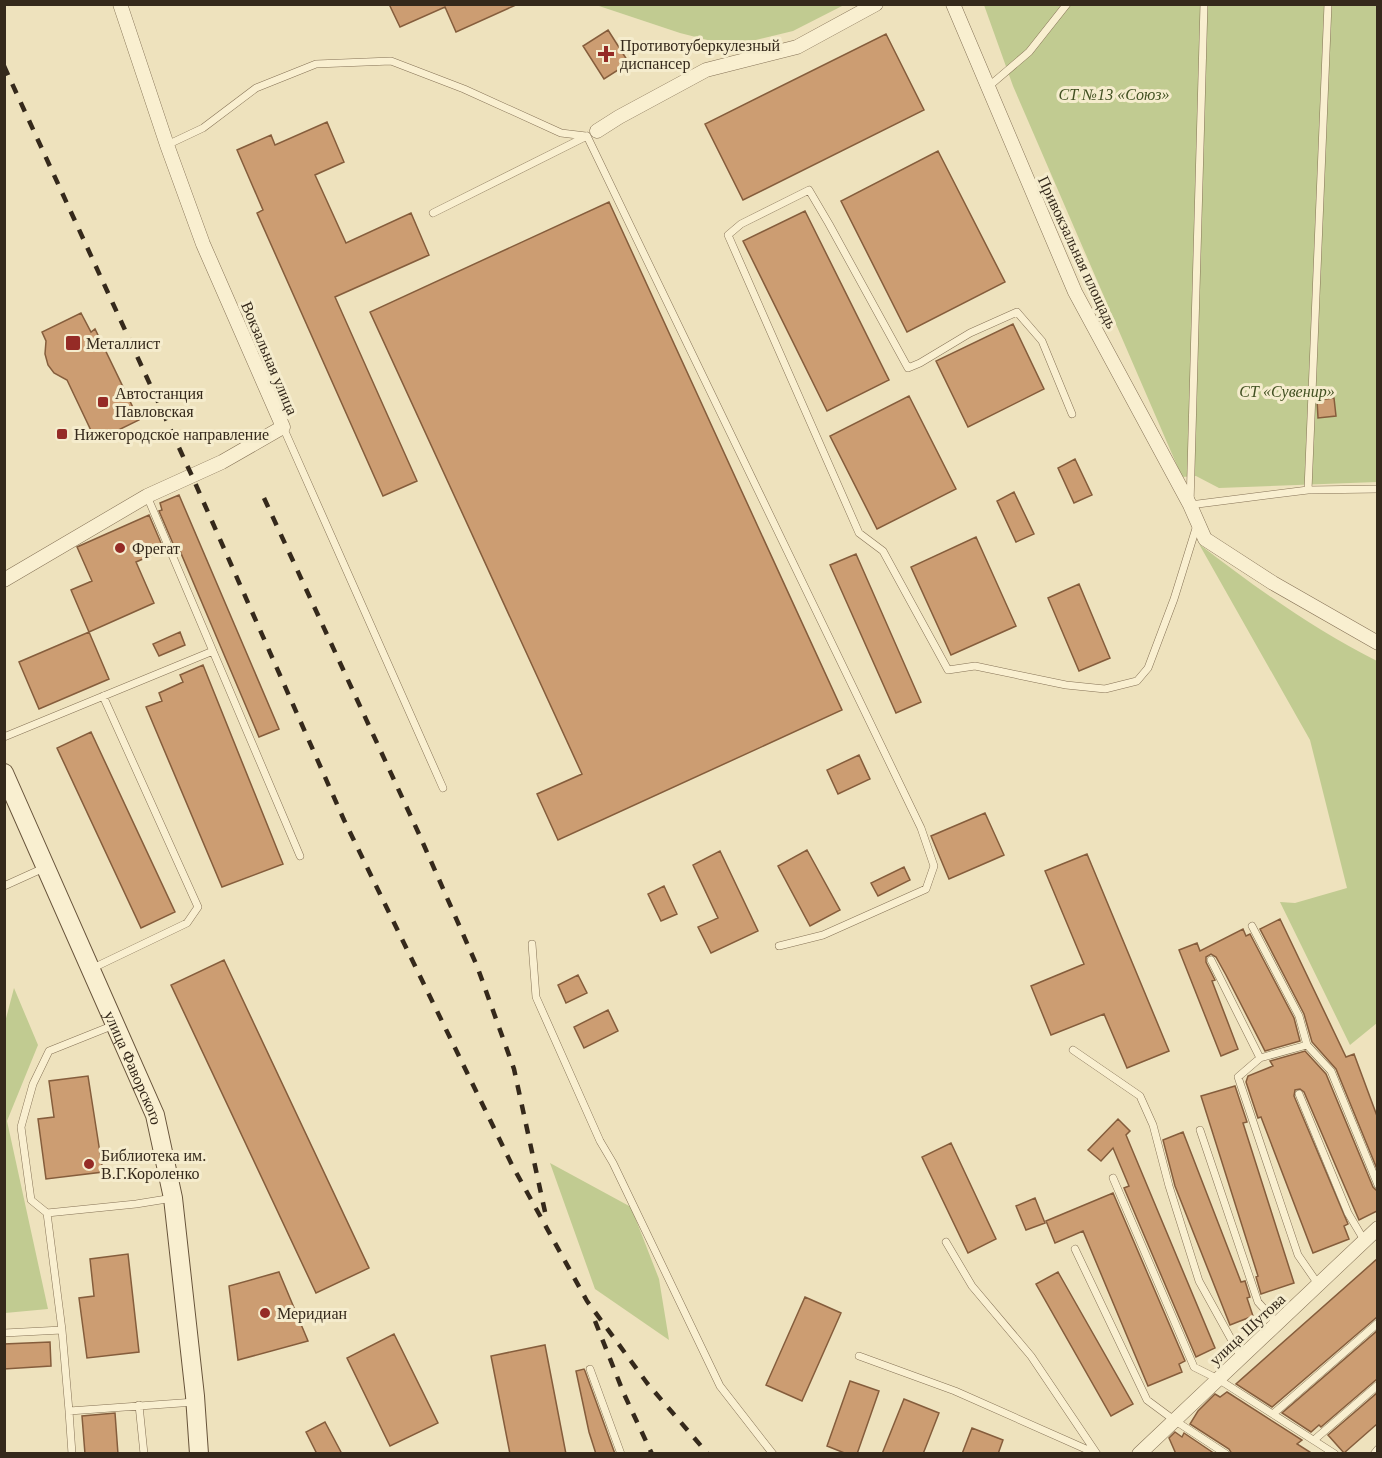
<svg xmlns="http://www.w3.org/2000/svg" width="1382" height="1458" font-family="'Times New Roman',serif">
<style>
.green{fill:#c1cb91}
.building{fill:#cc9d72;stroke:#855d3c;stroke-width:1.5}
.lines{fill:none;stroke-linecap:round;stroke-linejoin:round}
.lane-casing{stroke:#857256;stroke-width:8}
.street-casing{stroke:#857256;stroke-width:15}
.secondary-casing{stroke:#67533a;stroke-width:20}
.lane{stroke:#f9efd0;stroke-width:7}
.street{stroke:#f9efd0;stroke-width:14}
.secondary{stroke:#f9efd0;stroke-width:18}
.rail{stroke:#35291b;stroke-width:4.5;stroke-dasharray:10 10;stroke-linecap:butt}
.poi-dot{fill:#952b26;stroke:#f5eccd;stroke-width:2}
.labels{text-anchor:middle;stroke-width:6;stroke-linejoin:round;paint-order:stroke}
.poi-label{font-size:16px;fill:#35291b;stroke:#f5eccd;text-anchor:start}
.park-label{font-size:16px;font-style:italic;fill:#425122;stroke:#f5eccd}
.street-label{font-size:16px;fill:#35291b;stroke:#f5eccd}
</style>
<rect width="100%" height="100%" fill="#eee2bd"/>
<path class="green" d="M596 5H844L793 31 731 46 680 33Z
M984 5H1377V482L1219 488 1196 476 1182 477 1013 86Z
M1199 544C1255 587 1313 629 1377 661V1023L1350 1045 1280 902 1295 903 1347 888 1310 740Z
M14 988 38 1045 7 1121 48 1309 5 1313 4 1026Z
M550 1163 631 1207 659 1279 669 1340 595 1289Z"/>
<path class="building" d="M389 4H518L456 32 445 7 400 27Z
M608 30 629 63 604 79 583 46Z
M886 34 924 110 743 200 705 124Z
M327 122 344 162 315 175 346 243 411 213 429 255 335 297 417 481 383 496 257 213 263 210 237 150 271 135 275 145Z
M938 151 1005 282 907 332 841 201Z
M609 202 842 710 558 840 537 794 582 774 370 312Z
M805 211 889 380 827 411 743 241Z
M81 313 91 332 95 329 139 420 96 441 67 380 54 373 48 365 45 354 46 341 42 332Z
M1013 324 1044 389 968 427 936 361Z
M909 396 956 489 877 529 830 436Z
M1334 398 1336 416 1318 418 1317 400Z
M1075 459 1092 495 1074 503 1058 468Z
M1014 492 1034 534 1016 542 997 501Z
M179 495 279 729 259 737 177 544 174 546 159 511 162 510 160 503Z
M149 515 164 550 136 562 154 603 89 632 71 590 92 581 77 547Z
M976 537 1016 626 951 655 911 567Z
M856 554 921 702 896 713 830 565Z
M1079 584 1110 658 1079 671 1048 598Z
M89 632 109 679 39 709 19 662Z
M180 632 185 645 159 656 153 644Z
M203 665 283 864 222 887 146 707 162 701 159 693 183 682 180 675Z
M91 732 175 912 141 928 57 748Z
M859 755 870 779 838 794 827 770Z
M985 813 1004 855 949 879 931 836Z
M807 850 840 910 810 926 778 866Z
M720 851 758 931 711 953 698 927 718 918 693 865Z
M1087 854 1169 1051 1127 1068 1104 1014 1051 1035 1031 986 1084 964 1045 871Z
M904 867 910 880 878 896 871 883Z
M664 886 677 914 661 921 648 894Z
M1280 919 1346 1057 1354 1054 1377 1116V1169L1336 1069 1312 1042 1304 1014 1260 929Z
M1243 929 1246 936 1250 934 1294 1018 1300 1041 1265 1051 1226 975 1216 957 1211 954 1206 957V962L1215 980 1212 981 1238 1049 1221 1056 1179 950 1197 943 1200 951Z
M224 960 369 1268 316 1293 171 985Z
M578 975 587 993 566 1003 558 985Z
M608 1010 618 1031 584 1048 574 1027Z
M1305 1051 1326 1074 1373 1187 1377 1191V1211L1359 1220 1304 1092 1300 1089 1295 1090 1294 1096 1348 1224 1344 1226 1349 1239 1313 1253 1261 1117 1258 1118 1246 1082 1248 1076 1273 1066 1270 1061Z
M88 1076 103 1172 46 1179 38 1119 54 1117 49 1081Z
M1235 1086 1247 1122 1243 1123 1294 1283 1261 1294 1256 1277 1258 1276 1201 1096Z
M1118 1119 1130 1131 1126 1135 1215 1348 1196 1357 1124 1188 1129 1186 1113 1148 1101 1161 1088 1150Z
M1183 1132 1241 1282 1245 1281 1250 1297 1247 1298 1253 1316 1230 1325 1175 1186 1163 1140Z
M951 1143 996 1239 968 1253 922 1157Z
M1113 1193 1185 1361 1179 1364 1182 1372 1148 1386 1083 1231 1055 1243 1046 1221Z
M1035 1198 1045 1223 1026 1230 1016 1206Z
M128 1254 139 1352 87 1358 79 1298 94 1296 90 1259Z
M1377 1259V1317L1272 1407 1236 1384Z
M279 1272 308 1341 238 1360 229 1286Z
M1058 1272 1133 1404 1111 1416 1036 1284Z
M805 1297 841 1313 802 1401 766 1385Z
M1377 1331V1379L1321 1427 1319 1425 1311 1432 1282 1413Z
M394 1334 438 1423 390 1446 347 1358Z
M50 1342 51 1366 4 1369V1344Z
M545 1345 566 1454H510L491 1356Z
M584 1369 585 1371 615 1454H596L589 1432 576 1371Z
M850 1381 879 1391 857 1454H847L827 1446Z
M1227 1392 1302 1440 1297 1444 1313 1454H1232L1229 1449 1190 1424 1198 1411 1215 1394 1220 1397Z
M1377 1393V1424L1344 1453 1328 1435Z
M904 1399 939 1413 923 1454H882Z
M115 1413 118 1454H85L82 1416Z
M325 1422 342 1454H317L306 1432Z
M972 1428 1003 1440 998 1454H962Z
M1175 1432 1182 1437 1184 1433 1215 1454H1176L1169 1438Z"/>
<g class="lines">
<g class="lane-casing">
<path id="lane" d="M1204 4 1190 505 1308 490 1378 489
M988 87 1029 52 1067 4
M167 145 203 128 256 88 316 64 391 61 464 89 561 133 586 136
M433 213 587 136 921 828 934 866 926 889 823 935 779 946
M1072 414 1042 341 1017 312 970 333 920 363 908 368 829 224 809 190 741 224 728 235 859 533 883 551 948 670 975 666 1066 685 1105 689 1137 681 1148 668 1174 599 1197 525
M283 427 443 788
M1308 490 1328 4
M147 496 300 856
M4 737 213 651
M4 886 46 867
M1252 926 1299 1016 1307 1045 1260 1058
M532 944 536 997 600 1141 613 1163 720 1386 773 1454
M1211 960 1260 1058 1238 1077 1298 1255 1318 1284
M91 969 187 923 198 907 103 696
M1307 1045 1331 1071 1378 1185
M1073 1050 1140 1096 1153 1125 1169 1186 1199 1281 1241 1357
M1299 1094 1348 1213 1364 1240
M1200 1130 1258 1302 1277 1323
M1113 1178 1194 1367 1218 1379 1335 1454
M47 1213 136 1204 173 1198
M946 1242 972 1286 1031 1356 1097 1454
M1075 1249 1147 1400 1174 1420 1226 1454
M4 1333 62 1330
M859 1356 955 1391 1088 1450 1093 1454
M590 1369 621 1454
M139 1405 144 1454
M69 1411 62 1330 47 1213 31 1200 21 1127 33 1084 49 1051 114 1025
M1273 1414 1378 1323
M1314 1440 1378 1385
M72 1454 69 1411 195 1402
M1374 1454 1378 1449"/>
</g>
<g class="street-casing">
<path id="street" d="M953 4 1075 292 1190 505 1205 539 1273 583 1378 643
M597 131 619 117 706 70 797 47 876 4
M4 580 147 496 222 462 283 427 203 244 167 145 120 4
M1139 1454 1378 1228"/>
</g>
<g class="secondary-casing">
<g id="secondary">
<path id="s1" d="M4 773 155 1115 173 1198 195 1396 199 1454"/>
</g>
</g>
<use href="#lane" class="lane"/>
<use href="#street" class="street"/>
<use href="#secondary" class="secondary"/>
<path class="rail" d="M4 66 192 476 344 820 512 1165 587 1301 647 1383 708 1454
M264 498 419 834 477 966 514 1069 547 1221
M595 1321 624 1394 652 1454"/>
</g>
<g class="poi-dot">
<path d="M603 45h6v6h6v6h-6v6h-6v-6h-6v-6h6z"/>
<rect x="65" y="335" width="16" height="16" rx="3"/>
<rect x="97" y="396" width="12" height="12" rx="3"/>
<rect x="56" y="428" width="12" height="12" rx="3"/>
<circle cx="120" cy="548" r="6"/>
<circle cx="89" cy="1164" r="6"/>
<circle cx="265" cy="1313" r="6"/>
</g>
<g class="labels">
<g class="poi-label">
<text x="620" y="51">Противотуберкулезный<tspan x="620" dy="18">диспансер</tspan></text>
<text x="86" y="349">Металлист</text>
<text x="115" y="399">Автостанция<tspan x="115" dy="18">Павловская</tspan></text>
<text x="74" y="440">Нижегородское направление</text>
<text x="132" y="554">Фрегат</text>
<text x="101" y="1161">Библиотека им.<tspan x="101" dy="18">В.Г.Короленко</tspan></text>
<text x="277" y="1319">Меридиан</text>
</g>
<g class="park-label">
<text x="1114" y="100">СТ №13 «Союз»</text>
<text x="1287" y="397">СТ «Сувенир»</text>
</g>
<g class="street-label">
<text transform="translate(1078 252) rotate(65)" y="6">Привокзальная площадь</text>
<text transform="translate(270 358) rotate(67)" y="6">Вокзальная улица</text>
<text dy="6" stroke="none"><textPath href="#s1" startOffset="322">улица Фаворского</textPath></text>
<text transform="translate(1247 1329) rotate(-43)" y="6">улица Шутова</text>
</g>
</g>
<rect width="1382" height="1458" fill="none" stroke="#35291b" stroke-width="12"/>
</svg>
